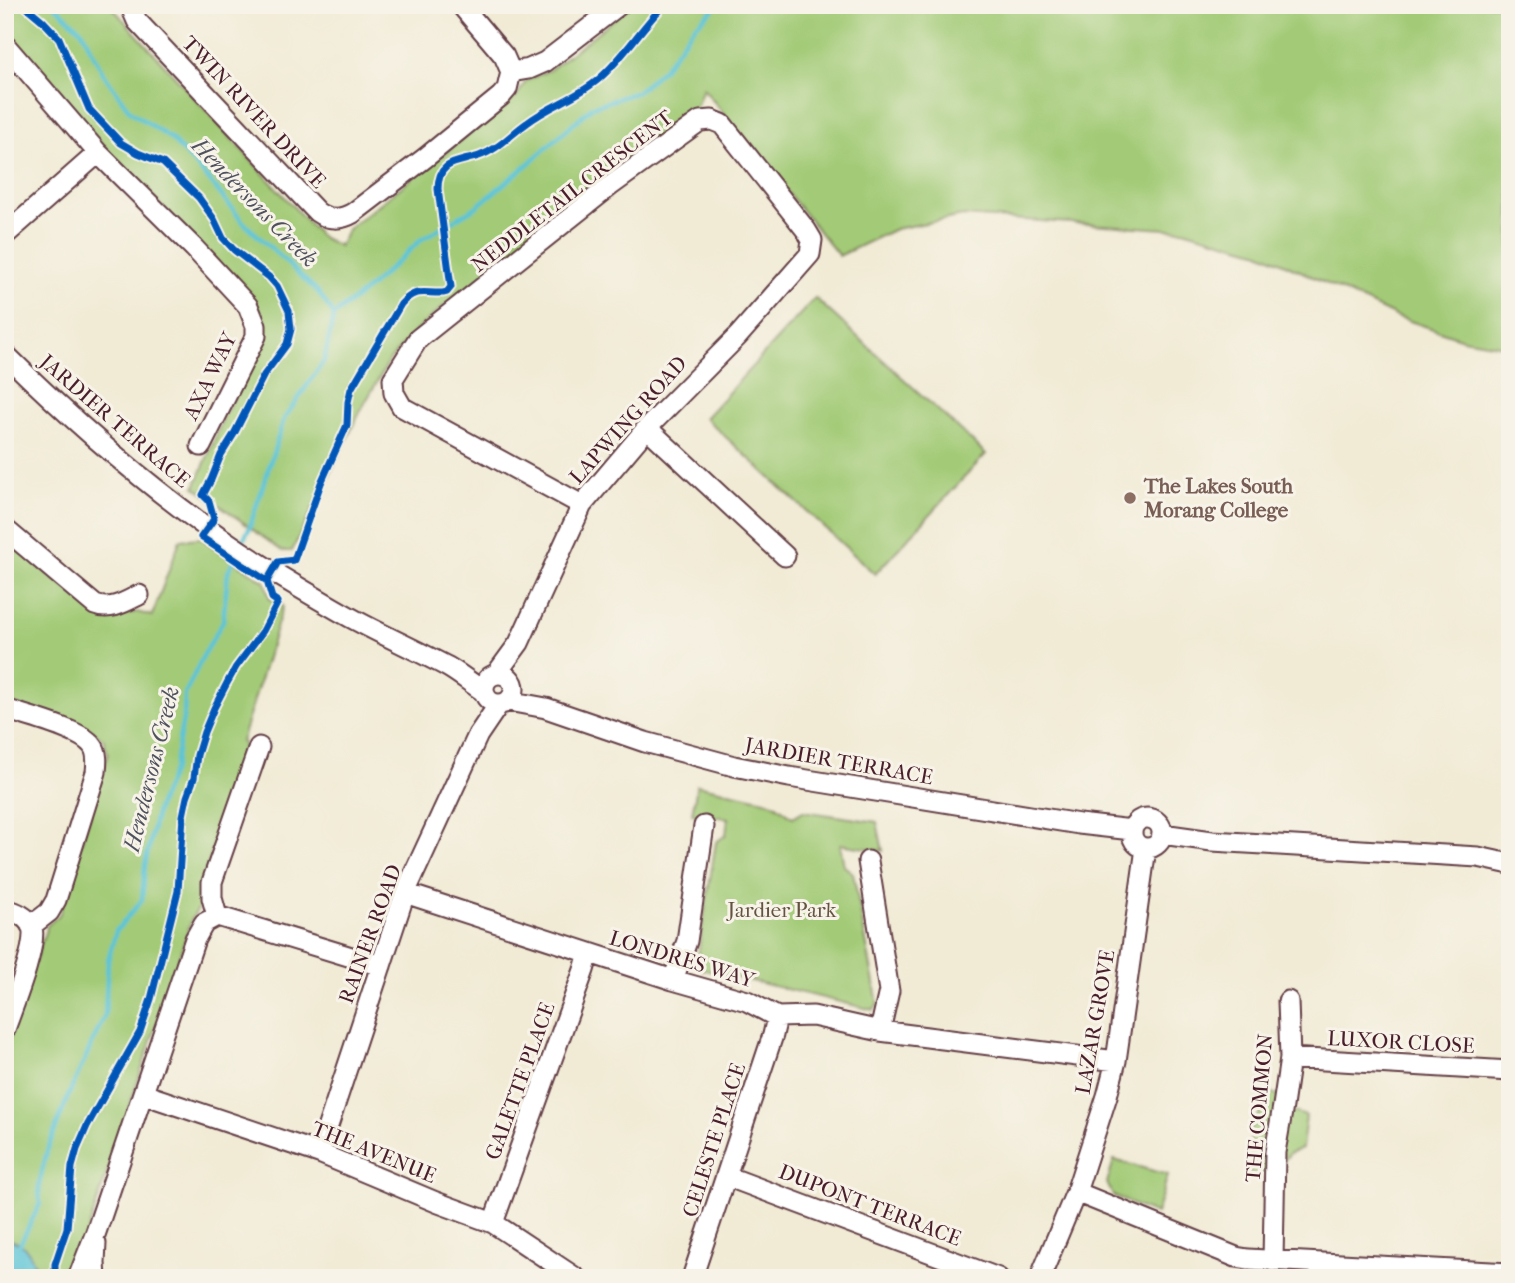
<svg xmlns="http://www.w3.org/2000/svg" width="1515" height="1283" font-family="'IM FELL French Canon',serif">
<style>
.green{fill:#a3cb77;stroke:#767551;stroke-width:2}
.water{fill:#5bc4d7;stroke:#527281;stroke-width:2}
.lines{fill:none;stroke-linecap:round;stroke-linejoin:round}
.stream{stroke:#5bc4d7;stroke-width:4.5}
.minor-casing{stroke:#633e44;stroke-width:23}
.minor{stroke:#fff;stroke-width:19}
.cycleway-casing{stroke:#f7f3e8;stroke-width:11}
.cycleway{stroke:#0057b8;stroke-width:7}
.education-dot{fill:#8d6e63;stroke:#f7f3e8;stroke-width:2.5}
.labels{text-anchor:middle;stroke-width:6;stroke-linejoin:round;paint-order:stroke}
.street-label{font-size:21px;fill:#4a1f2b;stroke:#f7f3e8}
.education-label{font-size:21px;font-weight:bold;fill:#785e54;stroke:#f7f3e8;text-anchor:start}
.park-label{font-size:21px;fill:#655342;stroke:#f7f3e8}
.water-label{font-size:23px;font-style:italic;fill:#4f515f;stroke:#f7f3e8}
</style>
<rect width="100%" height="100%" fill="#f7f3e8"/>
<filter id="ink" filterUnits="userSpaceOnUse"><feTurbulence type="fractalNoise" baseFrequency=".0143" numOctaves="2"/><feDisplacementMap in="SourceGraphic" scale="14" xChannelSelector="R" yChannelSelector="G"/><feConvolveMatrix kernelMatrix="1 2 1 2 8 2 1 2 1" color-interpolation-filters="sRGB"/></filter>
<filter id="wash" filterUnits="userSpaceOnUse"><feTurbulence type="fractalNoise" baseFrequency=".00686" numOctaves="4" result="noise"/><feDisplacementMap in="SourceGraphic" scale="28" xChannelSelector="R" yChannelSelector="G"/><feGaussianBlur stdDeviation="1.57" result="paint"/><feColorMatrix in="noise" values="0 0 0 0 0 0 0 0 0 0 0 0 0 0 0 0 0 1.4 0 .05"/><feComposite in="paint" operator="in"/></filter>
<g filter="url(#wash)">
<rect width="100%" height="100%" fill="#f1ebd5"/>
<path class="green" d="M5 5H110L321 237 339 246 349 228 517 96 526 81 550 70 632 5H1510V347L1463 339 1398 317 1260 252 1183 230 963 216 895 229 839 256 703 88 695 110 525 244 444 306 413 333 389 361 362 408 292 551H282L195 487 223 419 264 338C267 325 266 319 258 308L76 116 5 33Z
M815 298 986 454 875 574 705 418Z
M200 538 265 582 270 599 283 606 241 742 244 744 204 878 202 903 192 918 72 1278H5V1052L47 926 59 915 61 910 108 754 104 740 93 731 5 701V540L99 614 113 617 137 612 152 616 180 540Z
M697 785 765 800 775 804 793 817 803 811 877 822 883 851 840 844 844 866 853 873 878 1004 873 1010 702 969 697 961 716 842 726 835 728 818 692 814Z
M1266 1091 1285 1097 1293 1112 1306 1116 1302 1148 1290 1153 1274 1172 1250 1174 1251 1130 1264 1104Z
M1114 1160 1168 1175 1156 1214 1113 1196 1107 1183Z"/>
<path class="water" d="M5 1238C27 1244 30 1252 38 1273L32 1278H5Z"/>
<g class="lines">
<path class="stream" d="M54 5 82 31 103 73 130 111 171 139 209 180 243 222 318 292 334 315 324 361 284 419 249 529 241 544
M334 315 371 286 422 239 476 207 528 164 592 107 637 92 663 69 693 28 718 5
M19 1246 40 1204 39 1184 47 1151 69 1094 105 1015 108 960 116 931 142 900 145 865 157 809 174 768 184 713 185 694 203 656 223 621 228 572 236 555"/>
</g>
</g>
<g filter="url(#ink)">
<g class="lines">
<g class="minor-casing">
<path id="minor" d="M130 5 137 21 317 212C328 220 341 220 353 213L425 158 501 96 507 89 511 72 529 69 545 62 619 5
M461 5 504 56 511 72
M5 45 98 153 194 248 248 306 256 326V336L201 446
M5 235 98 153
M5 354C85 433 170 507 265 567 295 585 326 604 357 621 387 637 418 651 448 667 460 674 471 683 483 691
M647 428 785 556
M5 529 95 605C111 611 125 602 139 595
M497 673 519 643 582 505 647 428 738 336 810 254 812 240 806 230 722 124 712 120 700 121 610 186 418 339 393 379 394 393 402 407 582 505
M484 689a15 15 0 1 1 30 0a15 15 0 1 1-30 0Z
M508 701 546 708 645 742 734 766 789 777 1079 824 1132 830
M5 709C25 716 80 729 92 745 98 752 97 763 96 772L56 900 49 912 31 926
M1132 833a15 15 0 1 1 30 0a15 15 0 1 1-30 0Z
M1162 834 1212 841 1478 857 1510 864
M868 861 889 991 880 1031
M405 893 673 980 747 1001 777 1017 813 1016 880 1031 1116 1061
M5 909C16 912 27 916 32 927 38 945 12 1009 5 1029
M217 916 381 966
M673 980 687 941 704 826
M1290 1058 1510 1071
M143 1094 319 1153 436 1202 493 1223 576 1278
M319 1153 405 893 478 735 499 704
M726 1176 998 1278
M1076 1192 1236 1257 1248 1259 1510 1273
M493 1223 584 970 589 953
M96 1243 95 1263 96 1278
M1273 1261 1275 1152 1283 1106 1290 1058 1288 1001
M78 1278 96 1232 195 939 204 923 217 916 212 898V882L259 747
M692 1278 773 1035 777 1017
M1040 1278 1076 1192 1107 1096 1116 1061 1146 848"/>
</g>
<use href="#minor" class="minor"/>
<g class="cycleway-casing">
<path id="cycleway" d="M24 5 43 21 59 38 89 109 121 143 138 153 163 163 199 198 214 219 223 238 234 250 269 277 277 286 289 311 291 329 287 344 264 375 234 434 221 455 211 480 203 495 209 501 214 519 201 537 267 581 272 598 278 602 263 631 236 667 227 683 214 708 204 732 197 755 194 778 187 797 183 816 178 891 151 999 140 1032 87 1126 77 1149 72 1167 67 1228 55 1264V1278
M267 581 278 562 294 560 321 483 347 425 348 402 351 389 401 304C416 287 424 294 443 293L447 292 451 287 438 189C438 160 458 163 479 156 498 150 511 134 527 123 550 105 579 97 600 78 624 57 641 28 664 5"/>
</g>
<use href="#cycleway" class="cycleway"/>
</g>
</g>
<circle class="education-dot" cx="1130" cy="498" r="7"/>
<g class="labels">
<g class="street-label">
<text transform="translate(254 112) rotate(47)" y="7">TWIN RIVER DRIVE</text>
<text transform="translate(572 191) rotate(-38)" y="7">NEDDLETAIL CRESCENT</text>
<text transform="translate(210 376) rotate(-64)" y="7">AXA WAY</text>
<text transform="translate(628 420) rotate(-48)" y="7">LAPWING ROAD</text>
<text transform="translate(115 421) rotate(41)" y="7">JARDIER TERRACE</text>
<text transform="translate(839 761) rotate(10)" y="7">JARDIER TERRACE</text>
<text transform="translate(370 934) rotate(-70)" y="7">RAINER ROAD</text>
<text transform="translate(682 959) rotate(17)" y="7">LONDRES WAY</text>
<text transform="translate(1095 1022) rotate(-80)" y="7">LAZAR GROVE</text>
<text transform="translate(1401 1042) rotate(3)" y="7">LUXOR CLOSE</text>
<text transform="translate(520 1081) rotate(-70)" y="7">GALETTE PLACE</text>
<text transform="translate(1259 1108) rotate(-85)" y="7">THE COMMON</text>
<text transform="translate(714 1140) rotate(-72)" y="7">CELESTE PLACE</text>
<text transform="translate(374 1152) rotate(22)" y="7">THE AVENUE</text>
<text transform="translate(870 1205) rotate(21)" y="7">DUPONT TERRACE</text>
</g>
<g class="education-label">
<text x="1144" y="493">The Lakes South<tspan x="1144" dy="24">Morang College</tspan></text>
</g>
<g class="park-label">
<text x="782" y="917">Jardier Park</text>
</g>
<g class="water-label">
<text transform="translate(255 202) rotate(46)" y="8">Hendersons Creek</text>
<text transform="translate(151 769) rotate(-76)" y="8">Hendersons Creek</text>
</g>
</g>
<rect width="1515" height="1283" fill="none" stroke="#f7f3e8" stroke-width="28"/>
</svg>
